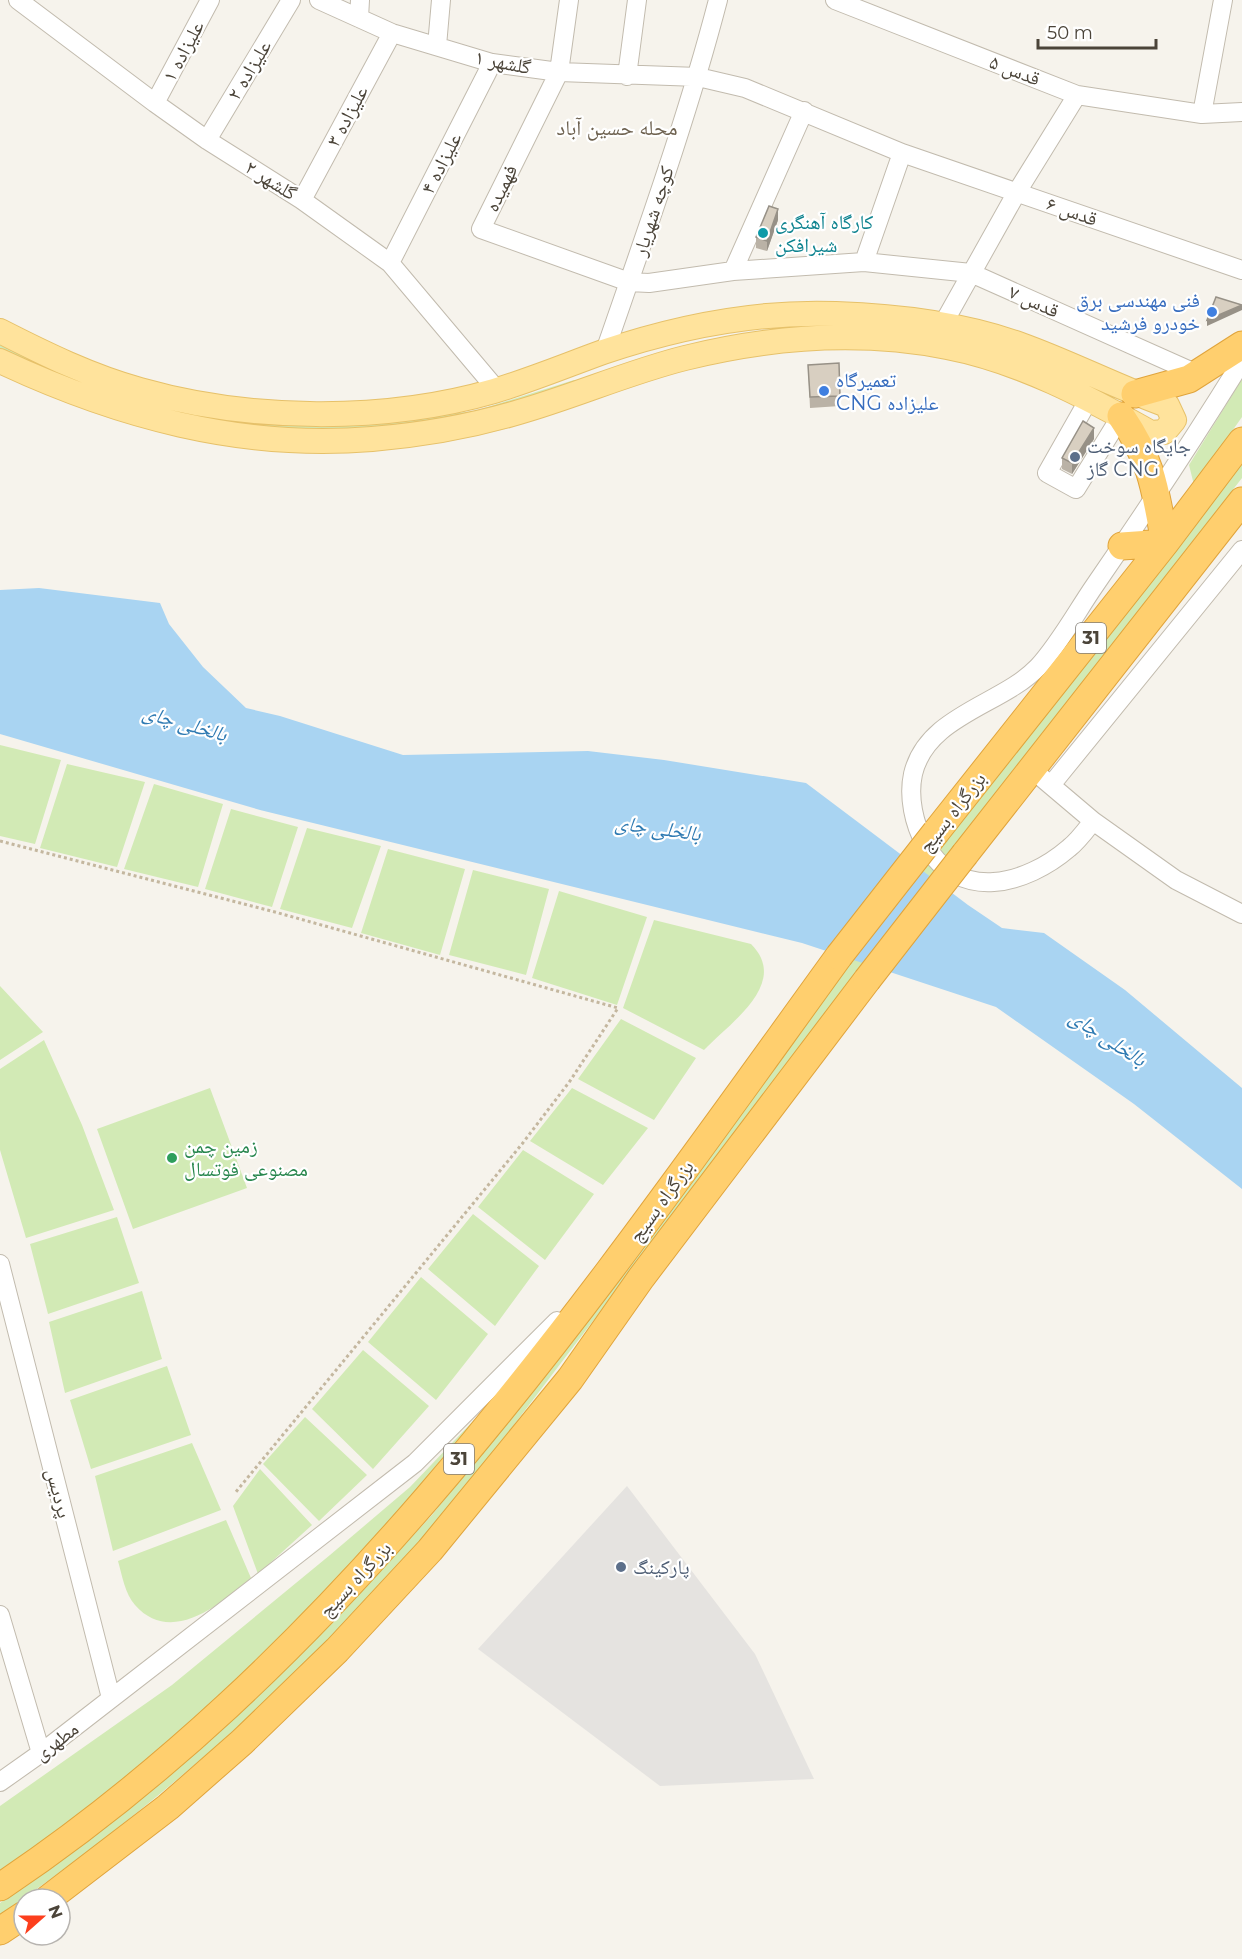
<svg xmlns="http://www.w3.org/2000/svg" width="1242" height="1959" font-family="Montserrat,'Noto Naskh Arabic',sans-serif">
<style>
.green{fill:#d2eab5}
.parking{fill:#e5e3e0}
.water{fill:#a9d4f2}
.lines{fill:none;stroke-linecap:round;stroke-linejoin:round}
.minor-casing{stroke:#c2bbae;stroke-width:20}
.major-casing{stroke:#e6c16a;stroke-width:26}
.highway-casing{stroke:#e0a43c;stroke-width:29}
.path{stroke:#c4b79f;stroke-width:3;stroke-dasharray:3 3;stroke-linecap:butt}
.minor{stroke:#fff;stroke-width:18}
.major{stroke:#ffe39c;stroke-width:24}
.highway{stroke:#ffcf6e;stroke-width:27}
.highway-bridge-casing{stroke:#e0a43c;stroke-width:29;stroke-linecap:butt}
.highway-bridge{stroke:#ffcf6e;stroke-width:27}
.wall{fill:#bab2a6}
.shaded-wall{fill:#979187}
.building{fill:#d8cfc1;stroke:#979187;stroke-width:1.5}
.culture-dot{fill:#0f9aa8;stroke:#fff;stroke-width:2}
.shop-dot{fill:#3f7fe0;stroke:#fff;stroke-width:2}
.service-dot{fill:#5c6f8a;stroke:#fff;stroke-width:2}
.leisure-dot{fill:#2e9e5b;stroke:#fff;stroke-width:2}
.labels{text-anchor:middle;stroke-width:4.5;stroke-linejoin:round;paint-order:stroke}
.shield{fill:#fff;stroke:#817c74;stroke-width:1.5}
.shield-label{font-size:18px;font-weight:bold;fill:#4b4439}
.street-label{font-size:20px;fill:#4b4439;stroke:#fff}
.culture-label{font-size:20px;fill:#0d838f;stroke:#fff;text-anchor:start}
.shop-label{font-size:20px;fill:#366cbe;stroke:#fff;text-anchor:end}
.service-label{font-size:20px;fill:#4e5e75;stroke:#fff;text-anchor:start}
.leisure-label{font-size:20px;fill:#27864d;stroke:#fff;text-anchor:start}
.neighbourhood-label{font-size:21px;fill:#6e6250;stroke:#fff}
.water-label{font-size:21px;font-style:italic;fill:#2e7ab2;stroke:#fff}
</style>
<rect width="100%" height="100%" fill="#f6f3ec"/>
<path class="green" d="M0 345 101 386 359 424 475 411 574 380 578 381V386L418 427 305 433 186 419 0 353Z
M1242 379V417L1194 485 1189 465Z
M1242 463V478C1089 675 933 869 783 1068 710 1165 638 1263 564 1359 508 1433 452 1507 389 1576 273 1704 142 1816 0 1915V1903L138 1801 225 1727 335 1620 432 1515 516 1410 872 934Z
M0 745 61 760 35 844 0 836Z
M67 764 145 782 117 867 40 848Z
M154 784 223 804 198 887 124 869Z
M231 809 298 827 272 907 205 889Z
M307 828 381 846 352 928 280 909Z
M388 849 465 869 440 955 361 933Z
M473 870 549 889 526 975 449 955Z
M559 891 647 917 617 1005 532 978Z
M654 920 751 944C790 983 731 1022 704 1050L623 1008Z
M0 986 43 1032 0 1060Z
M621 1019 696 1058 654 1120 578 1079Z
M44 1040 82 1125 114 1210 26 1238 0 1150V1069Z
M210 1088 247 1188 133 1229 97 1129Z
M572 1088 648 1128 603 1185 530 1141Z
M523 1150 594 1194 545 1260 478 1207Z
M473 1214 539 1266 495 1326 428 1269Z
M117 1217 139 1283 48 1314 30 1244Z
M421 1277 488 1334 436 1400 368 1342Z
M142 1291 162 1359 65 1393 49 1322Z
M363 1350 429 1406 373 1469 312 1409Z
M167 1366 191 1435 91 1469 70 1400Z
M496 1397 412 1503 262 1660 100 1801 0 1873V1806L172 1685 330 1555 410 1487Z
M305 1417 367 1475 319 1521 263 1464Z
M192 1443 221 1510 113 1551 95 1476Z
M260 1469 312 1525 258 1574 233 1506Z
M226 1520 251 1578C221 1604 171 1646 135 1605 125 1594 122 1575 118 1561Z"/>
<path class="parking" d="M627 1486 755 1654 814 1779 660 1786 478 1649Z"/>
<path class="water" d="M39 588 160 603 169 624 203 667 246 708 280 716 403 755 588 751 664 760 806 783 968 905 1002 928 1044 933 1125 990 1242 1088V1189L1134 1104 996 1007 802 943 260 810 0 734V590Z"/>
<g class="lines">
<g class="minor-casing">
<path id="minor" d="M18 0 155 103 207 140 302 200 390 263 497 390
M319 0 392 33 492 63 559 72 698 77 745 88 902 153 1242 270
M569 0 559 72 481 229 629 282 649 283 733 271 864 262 971 273 1197 374
M835 0 1077 95 1202 114 1242 112
M359 18 360 0
M437 46 441 0
M627 76 637 0
M155 103 210 0
M1202 114 1223 0
M207 140 291 0
M302 200 392 33
M864 262 902 153
M390 263 492 63
M733 271 804 111
M943 324 1017 192 1077 95
M605 351C645 235 687 119 718 0
M1089 399 1047 473 1076 489 1121 416
M1041 777 1093 821 1176 880 1242 914
M1051 785 1242 550
M1093 821C1086 830 1078 841 1069 848 1026 885 959 903 925 844 914 824 908 797 913 774 927 715 1002 705 1038 667 1060 643 1077 611 1095 585 1146 511 1195 437 1242 361
M0 1264 111 1698
M0 1615 41 1753
M0 1782 41 1753 415 1463 557 1321"/>
</g>
<g class="major-casing">
<path id="major" d="M0 331C45 354 90 376 140 390 249 421 384 423 494 391 531 380 567 365 603 352 677 327 757 311 836 314 897 316 963 324 1021 345 1071 363 1117 387 1167 405L1174 420 1164 432 1151 433C1087 397 1020 361 947 347 860 330 770 337 685 358 629 372 575 396 519 412 472 426 421 435 372 439 241 450 117 416 0 361"/>
</g>
<g class="highway-casing">
<path id="highway" d="M1135 394 1189 379 1242 345
M1121 416C1153 463 1155 489 1165 543L1122 546
M936 832 1165 543 1242 441
M965 854 1242 501
M0 1887C352 1651 594 1294 839 956
M48 1899 168 1807 242 1742 337 1650 430 1550 570 1379 641 1278 867 980
M0 1931 24 1915"/>
</g>
<path class="path" d="M0 841 275 912 618 1008 570 1081 522 1144 235 1493"/>
<use href="#minor" class="minor"/>
<use href="#major" class="major"/>
<use href="#highway" class="highway"/>
<g class="highway-bridge-casing">
<path id="highway-bridge" d="M839 956 936 832
M867 980 965 854"/>
</g>
<use href="#highway-bridge" class="highway-bridge"/>
</g>
<path class="wall" d="M778 220 767 251 756 248V237Z
M839 363 840 406 810 408 808 365Z
M1094 439 1072 474 1062 469V458Z"/>
<path class="shaded-wall" d="M778 209V220L767 251V241Z
M1242 305V310L1207 326V320Z
M1094 428V439L1072 474V463Z"/>
<path class="building" d="M769 206 778 209 767 241 756 237Z
M1216 297 1242 305 1207 320Z
M839 363 840 396 810 397 808 365Z
M1083 421 1094 428 1072 463 1062 458Z"/>
<circle class="culture-dot" cx="763" cy="233" r="6"/>
<g class="shop-dot">
<circle cx="1212" cy="312" r="6"/>
<circle cx="824" cy="391" r="6"/>
</g>
<g class="service-dot">
<circle cx="1075" cy="457" r="6"/>
<circle cx="621" cy="1567" r="6"/>
</g>
<circle class="leisure-dot" cx="172" cy="1158" r="6"/>
<g class="labels">
<g class="shield">
<rect x="1076" y="623" width="30" height="30" rx="4.5"/>
<rect x="444" y="1444" width="30" height="30" rx="4.5"/>
</g>
<g class="shield-label">
<text x="1091" y="644">31</text>
<text x="459" y="1465">31</text>
</g>
<g class="street-label">
<text transform="translate(183 51) rotate(-62)" y="7">علیزاده ۱</text>
<text transform="translate(503 62) rotate(11)" y="7">گلشهر ۱</text>
<text transform="translate(249 70) rotate(-59)" y="7">علیزاده ۲</text>
<text transform="translate(1015 70) rotate(21)" y="7">قدس ۵</text>
<text transform="translate(347 116) rotate(-62)" y="7">علیزاده ۳</text>
<text transform="translate(441 163) rotate(-63)" y="7">علیزاده ۴</text>
<text transform="translate(271 180) rotate(32)" y="7">گلشهر ۲</text>
<text transform="translate(501 188) rotate(-64)" y="7">فهمیده</text>
<text transform="translate(653 211) rotate(-72)" y="7">کوچه شهریار</text>
<text transform="translate(1072 211) rotate(19)" y="7">قدس ۶</text>
<text transform="translate(1034 301) rotate(24)" y="7">قدس ۷</text>
<text transform="translate(952 812) rotate(-52)" y="7">بزرگراه بسیج</text>
<text transform="translate(661 1201) rotate(-54)" y="7">بزرگراه بسیج</text>
<text transform="translate(59 1493) rotate(76)" y="7">پردیس</text>
<text transform="translate(355 1579) rotate(-47)" y="7">بزرگراه بسیج</text>
<text transform="translate(56 1741) rotate(-37)" y="7">مطهری</text>
</g>
<g class="culture-label">
<text x="775" y="229">کارگاه آهنگری<tspan x="775" dy="23">شیرافکن</tspan></text>
</g>
<g class="shop-label">
<text x="1200" y="307">فنی مهندسی برق<tspan x="1200" dy="23">خودرو فرشید</tspan></text>
<text x="836" y="387" text-anchor="start">تعمیرگاه<tspan x="836" dy="23">CNG علیزاده</tspan></text>
</g>
<g class="service-label">
<text x="1087" y="453">جایگاه سوخت<tspan x="1087" dy="23">گاز CNG</tspan></text>
<text x="633" y="1574">پارکینگ</text>
</g>
<g class="leisure-label">
<text x="184" y="1153">زمین چمن<tspan x="184" dy="23">مصنوعی فوتسال</tspan></text>
</g>
<g class="neighbourhood-label">
<text x="617" y="135">محله حسین آباد</text>
</g>
<g class="water-label">
<text transform="translate(185 723) rotate(16)" y="7">بالخلی چای</text>
<text transform="translate(658 828) rotate(8)" y="7">بالخلی چای</text>
<text transform="translate(1108 1038) rotate(33)" y="7">بالخلی چای</text>
</g>
</g>
<g transform="translate(42 1917) rotate(69)"><circle r="28" fill="#ffffff" stroke="#b7b4b0" stroke-width="1.5"/>
<path d="M0-4.5L10 22L0 15L-10 22Z" fill="#fc3f1d"/>
<text y="-9" font-size="16" font-weight="bold" text-anchor="middle" fill="#4b4439">N</text>
</g>
<path d="M1038 39v9h118v-9" fill="none" stroke="#4b4439" stroke-width="3"/>
<text x="1047" y="39" font-size="18" fill="#4b4439" stroke="#ffffff" stroke-width="4.5" paint-order="stroke">50 m</text>
</svg>
